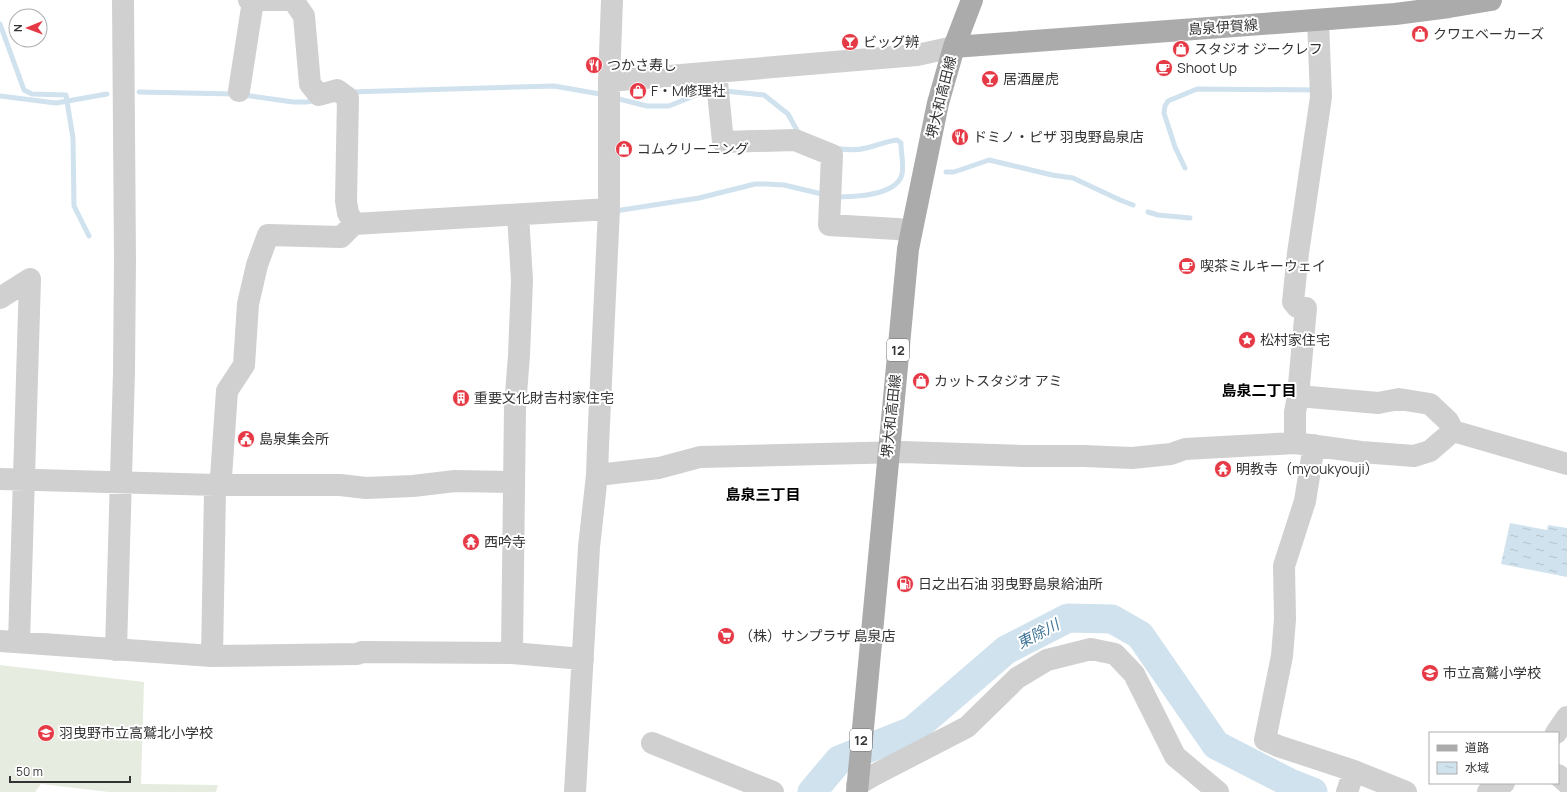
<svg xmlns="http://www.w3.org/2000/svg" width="1567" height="792" font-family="Manrope,'Noto Sans JP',sans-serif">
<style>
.garden{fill:#e6ecdf}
.water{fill:url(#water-ripples)}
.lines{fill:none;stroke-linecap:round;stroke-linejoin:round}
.stream{stroke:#cfe2ee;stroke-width:5}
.river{stroke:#cfe2ee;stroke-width:29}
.minor{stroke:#d0d0d0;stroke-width:22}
.major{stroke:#ababab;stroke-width:22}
.labels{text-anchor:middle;stroke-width:4;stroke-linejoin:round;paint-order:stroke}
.shield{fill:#fff;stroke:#707070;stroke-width:1}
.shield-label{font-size:13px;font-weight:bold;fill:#333}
.street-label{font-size:14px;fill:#333;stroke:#fff}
.poi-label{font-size:14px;fill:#333;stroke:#fff;text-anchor:start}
.neighbourhood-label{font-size:15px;font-weight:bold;fill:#000;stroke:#fff}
.water-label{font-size:15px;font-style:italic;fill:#3f7597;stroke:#fff}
</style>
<defs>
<pattern id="water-ripples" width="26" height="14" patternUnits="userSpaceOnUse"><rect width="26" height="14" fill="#cfe2ee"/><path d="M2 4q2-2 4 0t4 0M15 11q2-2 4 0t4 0" fill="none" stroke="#b2c2cd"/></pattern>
</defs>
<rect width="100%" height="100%" fill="#fff"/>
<path class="garden" d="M0 665 144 682 141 784 218 785 216 792H109L41 784 35 792H0Z"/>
<path class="water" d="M1510 523 1547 530 1548 525 1567 528V577L1501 564Z"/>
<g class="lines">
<path class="stream" d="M0 24 24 90 32 94 66 95 73 138 74 206 89 236
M725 91 764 95 788 114 799 134
M139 92 235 94
M350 92 554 86 600 94
M243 95 293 102H307L316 100
M0 96 56 103 107 94
M615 98 647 106H669L701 93 713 92
M835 148C845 150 856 151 866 148 877 146 886 141 897 140L901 143C901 153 904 165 902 174 897 196 852 197 836 197
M1185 168 1175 147 1164 113 1165 106 1168 101 1197 89 1315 90
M946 172H954L989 160 1052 175 1073 178 1120 200 1133 205
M615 211 699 198 755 184H766L784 185 826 195
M1148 212 1158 215 1190 218"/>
<path class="river" d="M812 792 839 760 912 731 1006 650 1068 618 1112 619 1140 635 1216 745 1290 783 1313 792"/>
<path class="minor" d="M249 0H293L304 16 310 84 319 95 337 90 348 98 346 201 348 213 354 224
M1318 20 1321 97 1298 253 1293 302 1297 307 1306 308 1298 396 1378 403 1399 399 1430 404 1448 421 1453 431
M716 72 723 142 795 140 832 155 829 225 897 229 911 231
M609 81 917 55 954 47
M239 91 253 1
M0 298 30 279
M1295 443V412L1298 396
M1314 445 1305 501 1284 566 1285 619 1282 656 1265 740 1278 746 1354 771 1406 792
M597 475 659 468 700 457 902 452 1022 456H1084L1132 458 1171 454 1185 449 1295 443 1361 452 1414 456 1430 451 1453 431 1567 464
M0 479 217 485H340L366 488 413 486 455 481 514 482
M0 641 212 656 357 654 362 652 512 653 583 659
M19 642 30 279
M116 650 124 372 125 260 123 0
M512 653 515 407 519 355 522 280 518 215
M212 656 215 491 221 477 227 391 244 365 248 304 257 265 268 235 341 237 354 224 609 209
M1556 733 1567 717
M652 743 773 792
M1558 775 1567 783
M857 785 876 774 967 727 1017 678 1047 660 1091 649 1115 654 1134 674 1175 756 1218 792
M575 792 589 547 597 475 598 446 609 209V81L612 0
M1347 792 1354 771
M1488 792 1504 783"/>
<path class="major" d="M954 47 1395 14 1449 7 1491 0
M857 792 908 249 938 103 954 47 972 0"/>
</g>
<defs>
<g id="shop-disc" transform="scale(0.9)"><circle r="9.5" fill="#e63946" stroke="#fff"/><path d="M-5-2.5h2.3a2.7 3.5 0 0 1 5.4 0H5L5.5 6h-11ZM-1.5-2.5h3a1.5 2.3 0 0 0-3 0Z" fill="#fff"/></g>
<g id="bar-disc" transform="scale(0.9)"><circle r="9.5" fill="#e63946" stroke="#fff"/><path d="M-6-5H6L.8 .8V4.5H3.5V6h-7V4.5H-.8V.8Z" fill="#fff"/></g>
<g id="restaurant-disc" transform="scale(0.9)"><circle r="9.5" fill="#e63946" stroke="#fff"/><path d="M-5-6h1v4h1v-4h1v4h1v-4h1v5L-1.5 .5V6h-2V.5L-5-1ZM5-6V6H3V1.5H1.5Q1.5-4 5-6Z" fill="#fff"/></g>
<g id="cafe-disc" transform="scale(0.9)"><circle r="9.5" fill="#e63946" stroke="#fff"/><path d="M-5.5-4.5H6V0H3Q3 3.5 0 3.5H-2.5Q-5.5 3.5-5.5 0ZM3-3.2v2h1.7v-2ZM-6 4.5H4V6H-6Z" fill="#fff"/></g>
<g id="sight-disc" transform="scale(0.9)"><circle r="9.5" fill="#e63946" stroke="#fff"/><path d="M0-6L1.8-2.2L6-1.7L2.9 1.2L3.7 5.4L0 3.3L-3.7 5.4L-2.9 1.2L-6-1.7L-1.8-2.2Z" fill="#fff"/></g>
<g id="building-disc" transform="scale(0.9)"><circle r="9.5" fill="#e63946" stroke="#fff"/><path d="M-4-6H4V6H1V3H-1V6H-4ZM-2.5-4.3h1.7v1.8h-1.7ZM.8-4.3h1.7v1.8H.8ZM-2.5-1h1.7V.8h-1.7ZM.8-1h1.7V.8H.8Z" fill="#fff"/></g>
<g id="civic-disc" transform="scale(0.9)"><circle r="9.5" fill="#e63946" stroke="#fff"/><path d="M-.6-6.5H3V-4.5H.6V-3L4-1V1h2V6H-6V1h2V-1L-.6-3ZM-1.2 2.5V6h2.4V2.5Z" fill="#fff"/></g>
<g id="temple-disc" transform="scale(0.9)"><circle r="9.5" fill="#e63946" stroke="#fff"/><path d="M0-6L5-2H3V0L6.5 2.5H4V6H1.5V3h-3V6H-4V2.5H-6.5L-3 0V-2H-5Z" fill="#fff"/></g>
<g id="fuel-disc" transform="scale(0.9)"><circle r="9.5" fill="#e63946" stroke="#fff"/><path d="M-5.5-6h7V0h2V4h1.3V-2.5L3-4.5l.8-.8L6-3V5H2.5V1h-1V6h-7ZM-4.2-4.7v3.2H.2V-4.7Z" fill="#fff"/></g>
<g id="supermarket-disc" transform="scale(0.9)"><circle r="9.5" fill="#e63946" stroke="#fff"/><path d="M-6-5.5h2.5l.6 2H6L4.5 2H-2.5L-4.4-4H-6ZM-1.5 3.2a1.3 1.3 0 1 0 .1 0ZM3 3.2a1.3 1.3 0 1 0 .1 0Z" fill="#fff"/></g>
<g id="school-disc" transform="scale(0.9)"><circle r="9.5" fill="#e63946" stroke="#fff"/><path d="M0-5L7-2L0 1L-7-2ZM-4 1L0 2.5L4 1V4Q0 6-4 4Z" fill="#fff"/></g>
</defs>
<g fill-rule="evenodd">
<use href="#shop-disc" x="1420" y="34"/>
<use href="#bar-disc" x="850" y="42"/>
<use href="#shop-disc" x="1181" y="49"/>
<use href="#restaurant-disc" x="594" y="65"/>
<use href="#cafe-disc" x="1164" y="68"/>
<use href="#bar-disc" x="990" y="79"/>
<use href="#shop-disc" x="638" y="91"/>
<use href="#restaurant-disc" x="960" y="137"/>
<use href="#shop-disc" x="624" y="149"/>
<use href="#cafe-disc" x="1187" y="266"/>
<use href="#sight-disc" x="1247" y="340"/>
<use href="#shop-disc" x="921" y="381"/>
<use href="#building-disc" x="461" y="398"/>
<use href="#civic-disc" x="246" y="439"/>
<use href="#temple-disc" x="1223" y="469"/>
<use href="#temple-disc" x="471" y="542"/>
<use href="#fuel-disc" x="905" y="584"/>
<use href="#supermarket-disc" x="726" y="636"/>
<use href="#school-disc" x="1430" y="673"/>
<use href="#school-disc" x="46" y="733"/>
</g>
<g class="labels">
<g class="shield">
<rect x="887" y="339" width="22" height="22" rx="3"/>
<rect x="850" y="729" width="22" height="22" rx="3"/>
</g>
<g class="shield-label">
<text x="898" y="355">12</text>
<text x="861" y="745">12</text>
</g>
<g class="street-label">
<text transform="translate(1223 27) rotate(-4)" y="5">島泉伊賀線</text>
<text transform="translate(941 97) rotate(-76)" y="5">堺大和高田線</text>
<text transform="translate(891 416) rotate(-84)" y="5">堺大和高田線</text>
</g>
<g class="poi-label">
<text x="1433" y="39">クワエベーカーズ</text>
<text x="863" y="47">ビッグ辨</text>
<text x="1194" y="54">スタジオ ジークレフ</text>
<text x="607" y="70">つかさ寿し</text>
<text x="1177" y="73">Shoot Up</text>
<text x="1003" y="84">居酒屋虎</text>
<text x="651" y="96">F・M修理社</text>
<text x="973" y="142">ドミノ・ピザ 羽曳野島泉店</text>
<text x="637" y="154">コムクリーニング</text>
<text x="1200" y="271">喫茶ミルキーウェイ</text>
<text x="1260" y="345">松村家住宅</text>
<text x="934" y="386">カットスタジオ アミ</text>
<text x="474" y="403">重要文化財吉村家住宅</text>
<text x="259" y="444">島泉集会所</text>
<text x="1236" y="474">明教寺（myoukyouji）</text>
<text x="484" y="547">西吟寺</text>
<text x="918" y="589">日之出石油 羽曳野島泉給油所</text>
<text x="739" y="641">（株）サンプラザ 島泉店</text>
<text x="1443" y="678">市立高鷲小学校</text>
<text x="59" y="738">羽曳野市立高鷲北小学校</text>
</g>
<g class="neighbourhood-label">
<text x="1259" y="396">島泉二丁目</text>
<text x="763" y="500">島泉三丁目</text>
</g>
<g class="water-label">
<text transform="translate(1038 634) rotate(-28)" y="5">東除川</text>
</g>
</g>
<rect x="1429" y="732" width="130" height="52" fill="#ffffff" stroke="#adadad"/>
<rect x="1437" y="745" width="20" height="6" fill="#ababab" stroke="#adadad"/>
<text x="1465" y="752" font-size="12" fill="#333333">道路</text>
<rect x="1437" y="762" width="20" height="12" fill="url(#water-ripples)" stroke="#adadad"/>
<text x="1465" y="772" font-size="12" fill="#333333">水域</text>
<g transform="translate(28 28) rotate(269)"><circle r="19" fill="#ffffff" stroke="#adadad"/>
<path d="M0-3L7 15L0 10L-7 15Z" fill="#e63946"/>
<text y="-6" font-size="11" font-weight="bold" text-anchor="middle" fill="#333333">N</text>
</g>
<path d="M10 776v6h120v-6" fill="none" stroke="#333333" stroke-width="2"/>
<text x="16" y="776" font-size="12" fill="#333333" stroke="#ffffff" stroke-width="3" paint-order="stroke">50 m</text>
</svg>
